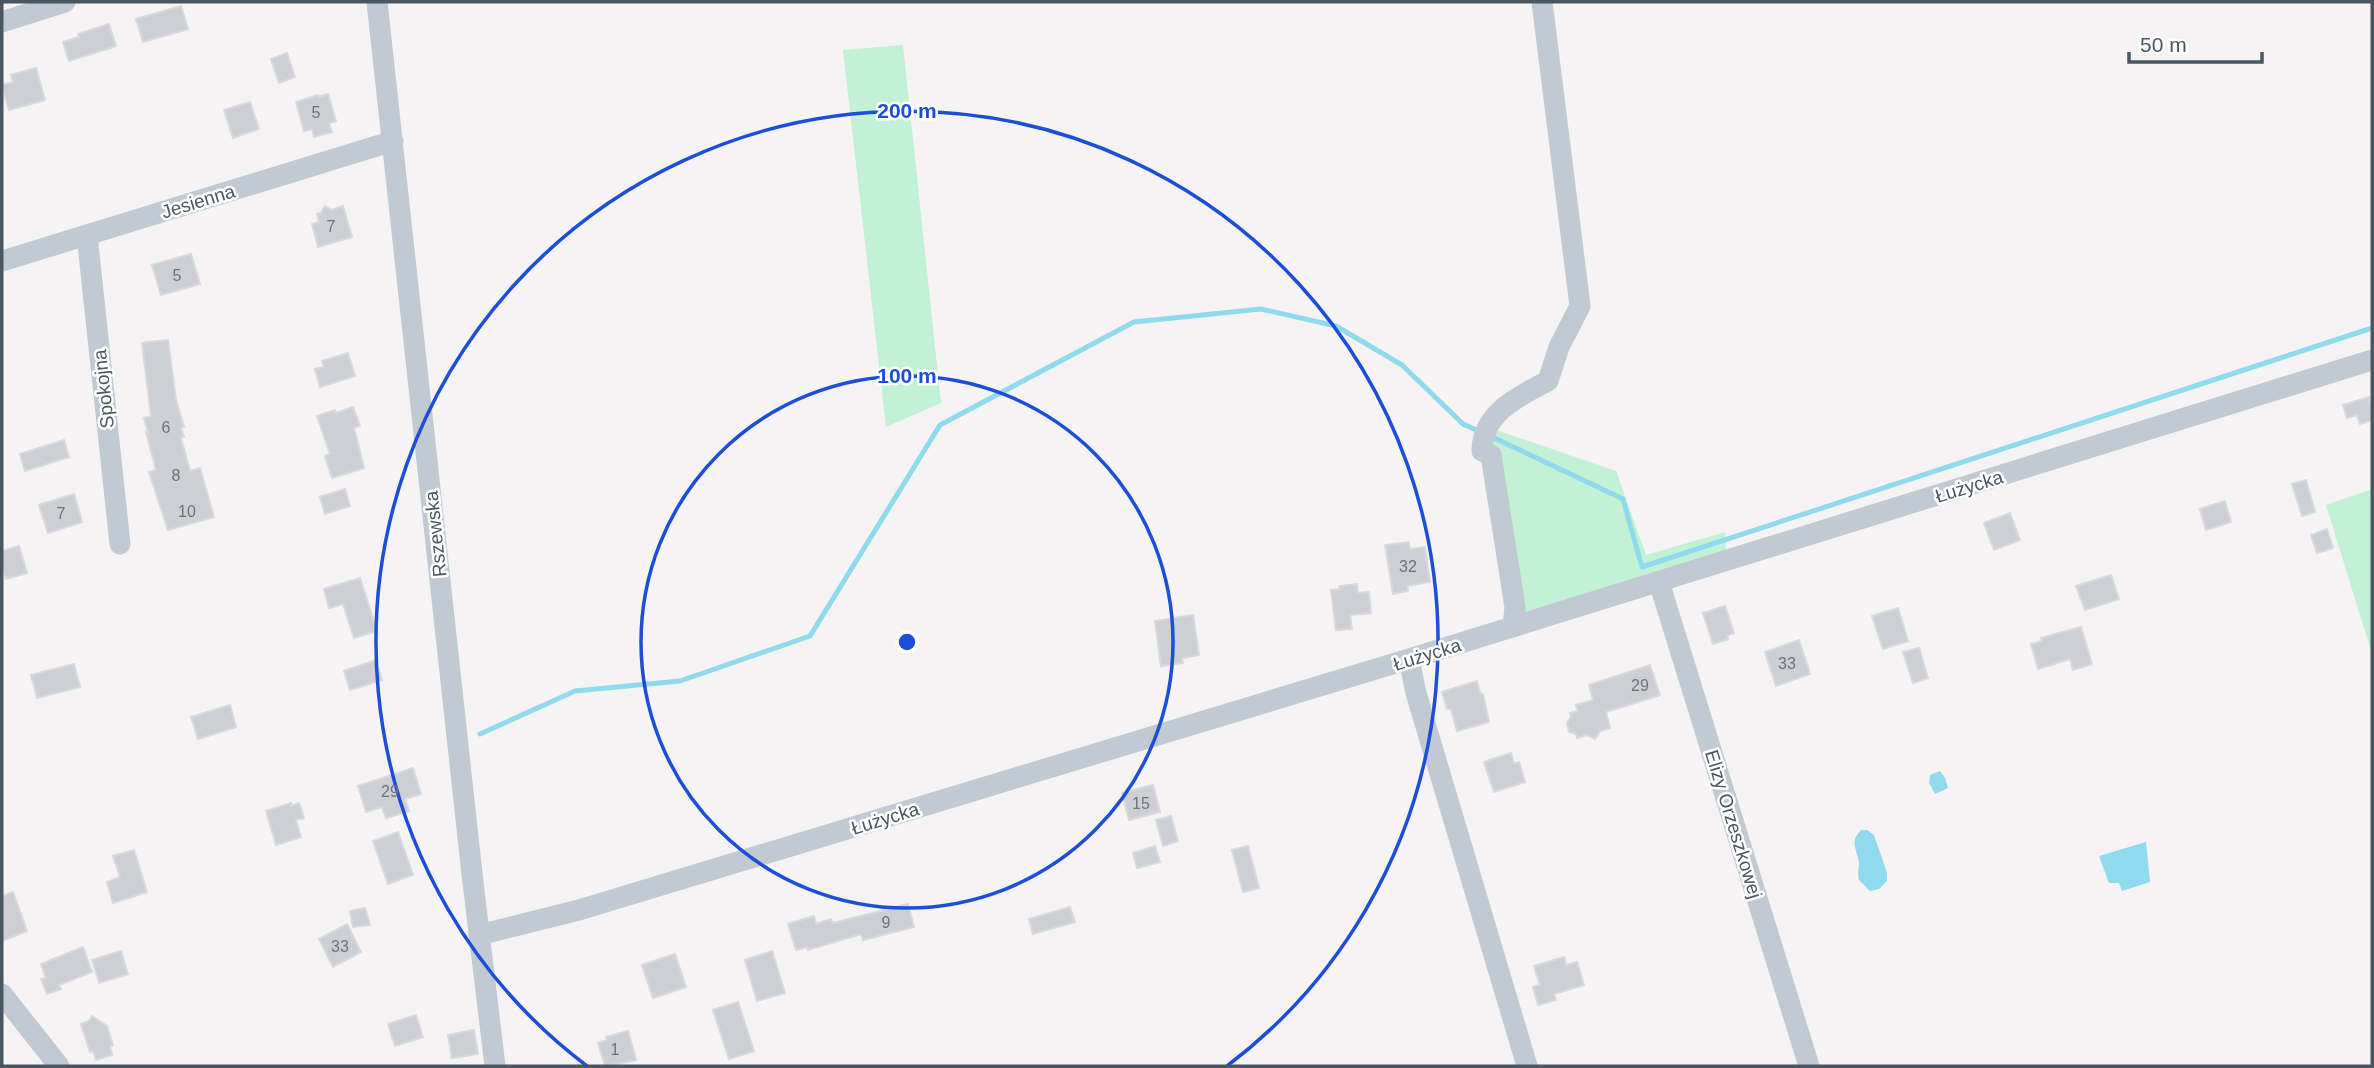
<svg xmlns="http://www.w3.org/2000/svg" width="2374" height="1068" font-family="Arial,sans-serif">
<style>
.green{fill:#c3f1d5}
.water{fill:#90daee}
.lines{fill:none;stroke-linecap:round;stroke-linejoin:round}
.stream{stroke:#90daee;stroke-width:5}
.building{fill:#cdcfd5;stroke:#d7d9de;stroke-width:2}
.minor{stroke:#c1cad2;stroke-width:21}
.ring{fill:none;stroke:#1d4ed8;stroke-width:3.5}
.labels{text-anchor:middle;stroke-width:5;stroke-linejoin:round;paint-order:stroke}
.number-label{font-size:16px;fill:#6b747e}
.street-label{font-size:19px;fill:#4a5661;stroke:#fff}
.centre{fill:#1d4ed8;stroke:#fff;stroke-width:3.5}
.ring-label{font-size:21px;text-anchor:middle;font-weight:bold;fill:#1d4ed8;stroke:#fff;stroke-width:5;stroke-linejoin:round;paint-order:stroke}
</style>
<rect width="100%" height="100%" fill="#f5f3f3"/>
<path class="green" d="M903 45 941 403 886 427 843 50Z
M1487 427 1616 471 1646 555 1725 532 1726 553 1517 619Z
M2372 489V654L2326 505Z"/>
<path class="water" d="M1940 771 1945 778 1948 788 1935 794 1929 783 1930 775Z
M1861 830H1867L1874 835 1887 873V881L1879 889 1870 891 1859 880C1857 874 1859 869 1859 863 1857 848 1849 843 1861 830Z
M2146 842 2150 882 2122 891 2119 883H2109L2099 856Z"/>
<g class="lines">
<path class="stream" d="M1490 436 1623 499 1642 567 2372 328
M480 734 575 691 680 681 810 636 940 425 1134 322 1261 309 1336 326 1402 365 1463 424 1481 432"/>
</g>
<path class="building" d="M181 6 188 29 143 42 136 19Z
M109 24 116 46 69 61 63 42 79 37 78 34Z
M287 53 295 77 279 83 271 59Z
M36 68 45 100 9 110 2 85 13 82 11 75Z
M328 94 336 121 329 123 332 132 314 137 312 129 304 131 296 102 318 95 319 97Z
M250 102 259 129 233 138 224 110Z
M325 206 332 210 343 206 352 237 318 247 312 224 319 222 317 214 321 213Z
M191 254 200 284 161 295 152 265Z
M168 340 176 400 184 427 181 428 184 437 181 438 190 471 200 468 214 517 168 530 149 472 156 470 146 432H148L144 418 151 416 142 343Z
M348 353 355 376 320 387 315 369 324 367 322 361Z
M2369 397 2372 420 2360 424 2357 415 2347 418 2343 405Z
M353 407 360 426 354 428 364 468 332 478 325 456 330 454 317 416 335 410 336 413Z
M64 440 69 457 25 471 20 454Z
M2306 480 2315 512 2302 516 2292 484Z
M345 489 350 506 325 514 320 497Z
M74 494 82 522 48 533 39 505Z
M2225 501 2231 522 2206 530 2200 509Z
M2010 513 2020 540 1994 550 1984 523Z
M2327 529 2333 548 2317 553 2311 535Z
M1409 542 1410 549 1425 547 1430 582 1407 586 1408 591 1393 594 1385 545Z
M19 546 27 573 6 579 2 565V551Z
M2111 575 2119 599 2085 610 2076 586Z
M360 578 377 631 354 638 343 604 329 608 324 589Z
M1357 584 1358 593 1369 592 1371 613 1350 615 1352 629 1336 630 1331 590 1340 589 1339 586Z
M1725 606 1734 633 1727 635 1728 639 1713 644 1703 613Z
M1898 608 1908 641 1883 649 1872 616Z
M1193 615 1199 655 1182 658 1183 663 1161 666 1155 621Z
M2081 627 2092 664 2073 670 2070 659 2038 669 2031 644 2042 641 2041 638Z
M1799 640 1810 674 1776 686 1765 652Z
M1919 648 1928 678 1913 683 1903 652Z
M376 660 382 680 350 690 344 671Z
M74 664 80 687 37 698 31 675Z
M1650 665 1660 695 1606 712 1610 728 1600 731 1595 739 1587 735 1577 738 1576 734 1569 732 1567 723 1571 717 1570 713 1578 711 1576 705 1593 700 1589 685Z
M1477 681 1480 693 1483 694 1489 722 1457 731 1451 709H1447L1442 692Z
M230 705 236 727 198 739 191 717Z
M1511 753 1514 764 1519 762 1525 782 1494 792 1484 762Z
M413 768 421 794 405 799 409 811 386 818 382 807 366 812 358 786Z
M1153 785 1160 812 1129 820 1122 793Z
M291 803V806L299 803 304 818 296 820 301 837 276 845 266 811Z
M1171 816 1178 841 1163 846 1156 820Z
M398 832 413 875 388 884 373 841Z
M1155 846 1160 862 1137 868 1133 853Z
M1248 846 1259 888 1243 892 1232 850Z
M134 850 147 892 113 903 107 882 120 877 113 856Z
M13 892 27 931 2 941V896Z
M908 904 914 927 863 940 861 934 808 950 807 947 796 950 788 924 814 916 816 924 831 919 833 923Z
M1070 907 1075 922 1033 934 1029 919Z
M365 908 370 925 353 927 350 911Z
M347 924 361 952 333 967 319 939Z
M83 947 92 972 59 985 61 989 47 994 41 979 46 978 41 964Z
M121 951 128 974 99 983 92 960Z
M772 951 785 993 757 1001 745 960Z
M675 954 686 987 653 998 642 965Z
M1564 957 1566 965 1577 962 1584 985 1554 994 1556 1000 1538 1005 1533 987 1540 985 1534 966Z
M738 1002 754 1051 729 1059 713 1010Z
M416 1015 423 1037 395 1046 388 1024Z
M92 1016 107 1026 113 1045 110 1046 112 1055 96 1060 93 1051 90 1052 81 1024 89 1021Z
M474 1030 478 1054 452 1058 448 1035Z
M628 1031 636 1060 605 1066 598 1043 607 1040 606 1037Z"/>
<g class="lines">
<path class="minor" d="M377 2 472 874 495 1066
M2 22 65 2
M87 235 120 544
M2 261 393 141
M1659 582 1809 1066
M1513 627 1515 607 1491 455 1482 451C1482 413 1519 396 1548 381L1559 347 1580 306 1542 2
M1409 659 1416 693 1527 1066
M479 935 579 910 1409 659 2372 360
M2 994 59 1066"/>
</g>
<g class="ring">
<circle cx="907" cy="642" r="266"/>
<path d="M587 1066A531 531 0 1 1 1227 1066"/>
</g>
<g class="labels">
<g class="number-label">
<text x="316" y="118">5</text>
<text x="331" y="232">7</text>
<text x="177" y="281">5</text>
<text x="166" y="433">6</text>
<text x="176" y="481">8</text>
<text x="187" y="517">10</text>
<text x="61" y="519">7</text>
<text x="1408" y="572">32</text>
<text x="1787" y="669">33</text>
<text x="1640" y="691">29</text>
<text x="390" y="797">29</text>
<text x="1141" y="809">15</text>
<text x="886" y="928">9</text>
<text x="340" y="952">33</text>
<text x="615" y="1055">1</text>
</g>
<g class="street-label">
<text transform="translate(198 201) rotate(-17)" y="7">Jesienna</text>
<text transform="translate(103 389) rotate(-96)" y="7">Spokojna</text>
<text transform="translate(1969 486) rotate(-17)" y="7">Łużycka</text>
<text transform="translate(435 534) rotate(-96)" y="7">Rszewska</text>
<text transform="translate(1427 654) rotate(-17)" y="7">Łużycka</text>
<text transform="translate(885 818) rotate(-17)" y="7">Łużycka</text>
<text transform="translate(1734 824) rotate(73)" y="7">Elizy Orzeszkowej</text>
</g>
</g>
<circle cx="907" cy="642" r="10" class="centre"/>
<g class="ring-label">
<text x="907" y="118">200 m</text>
<text x="907" y="383">100 m</text>
</g>
<rect width="2374" height="1068" fill="none" stroke="#4a5661" stroke-width="7"/>
<path d="M2129 52v10h133v-10" fill="none" stroke="#4a5661" stroke-width="3.5"/>
<text x="2140" y="52" font-size="21" fill="#4a5661" stroke="#ffffff" stroke-width="5" paint-order="stroke">50 m</text>
</svg>
